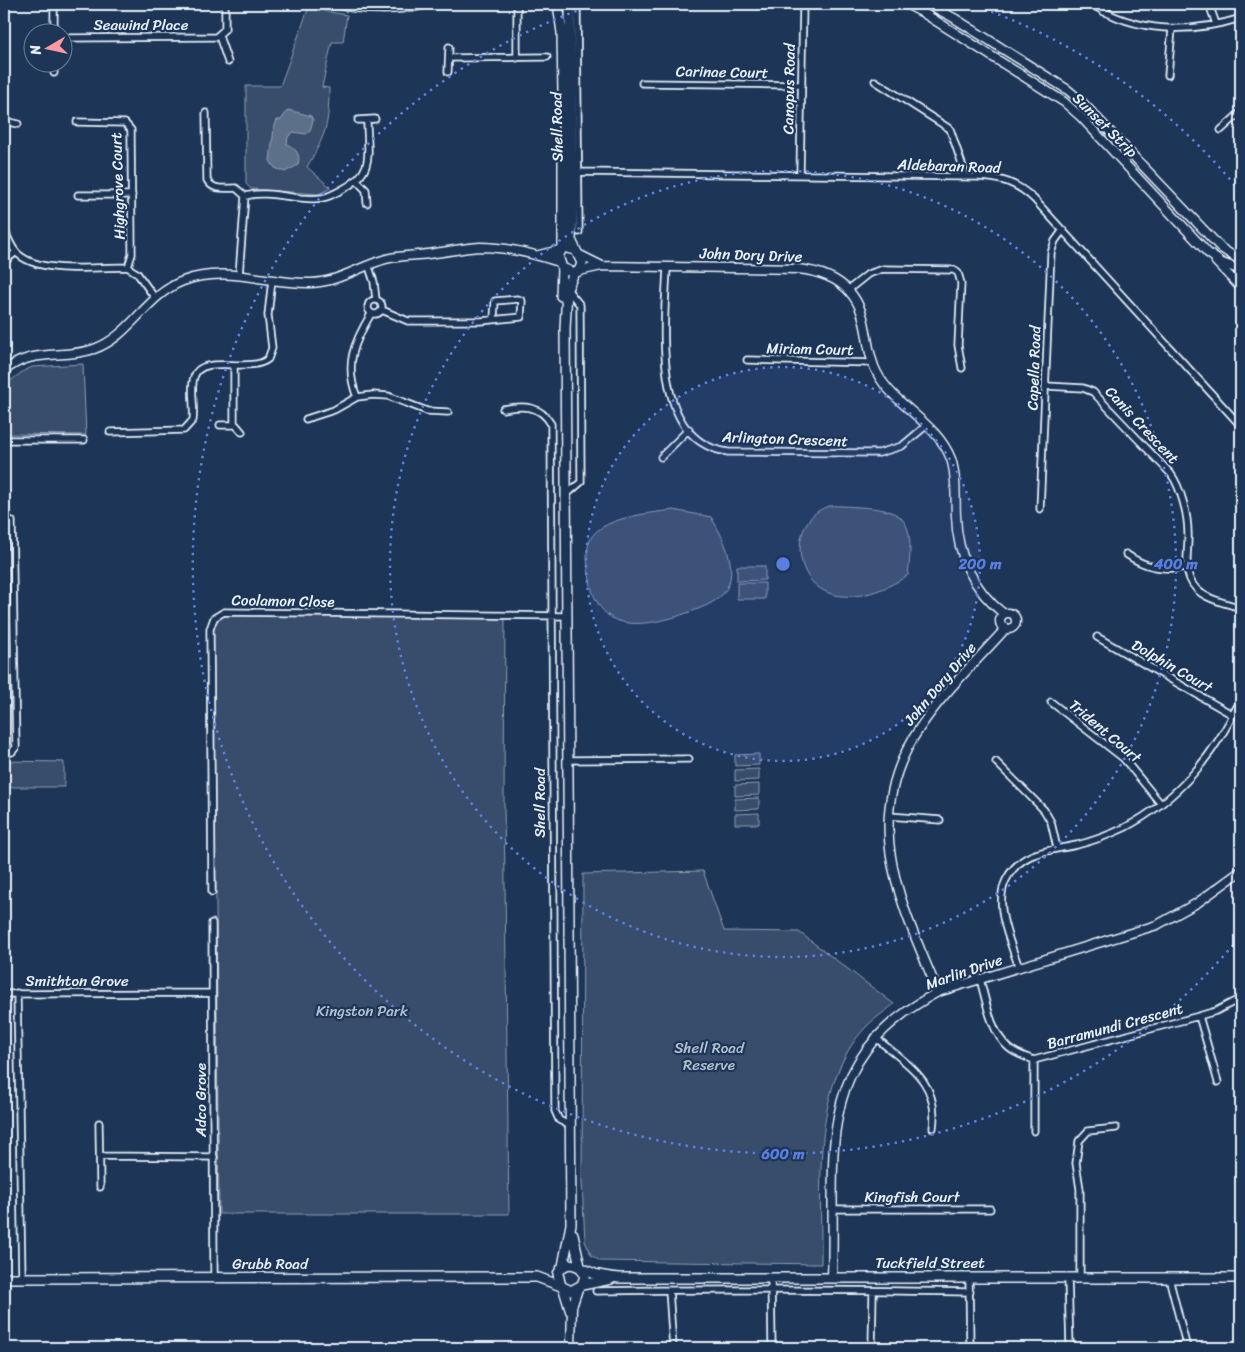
<svg xmlns="http://www.w3.org/2000/svg" width="1245" height="1352" font-family="Sriracha,sans-serif">
<style>
.green{fill:#374d6c;stroke:#909fb2}
.water{fill:#5d7089;stroke:#95a4b5}
.lines{fill:none;stroke-linecap:round;stroke-linejoin:round}
.minor-casing{stroke:#e8f1f8;stroke-width:9}
.tertiary-casing{stroke:#e8f1f8;stroke-width:11}
.secondary-casing{stroke:#e8f1f8;stroke-width:12}
.minor{stroke:#1d3557;stroke-width:5.5}
.tertiary{stroke:#1d3557;stroke-width:8}
.secondary{stroke:#1d3557;stroke-width:9}
.ring{fill:none;stroke:#5a7fe2;stroke-width:2.5;stroke-dasharray:2.5 5}
.labels{text-anchor:middle;stroke-width:4.5;stroke-linejoin:round;paint-order:stroke}
.street-label{font-size:15px;fill:#e8f1f8;stroke:#1d3557}
.park-label{font-size:15px;fill:#b3c0ce;stroke:#1d3557}
.centre{fill:#5a7fe2;stroke:#1d3557;stroke-width:2.5}
.ring-label{font-size:15px;text-anchor:middle;font-weight:bold;fill:#5a7fe2;stroke:#1d3557;stroke-width:4.5;stroke-linejoin:round;paint-order:stroke}
</style>
<rect width="100%" height="100%" fill="#1d3557"/>
<filter id="ink" filterUnits="userSpaceOnUse"><feTurbulence type="fractalNoise" baseFrequency=".02" numOctaves="2"/><feDisplacementMap in="SourceGraphic" scale="10" xChannelSelector="R" yChannelSelector="G"/><feConvolveMatrix kernelMatrix="1 2 1 2 8 2 1 2 1" color-interpolation-filters="sRGB"/></filter>
<g filter="url(#ink)">
<path class="green" d="M310 4 324 11 347 15 343 42H332L322 87 329 88C329 126 326 134 307 167L331 188 318 194 251 189 246 184V86H280Z
M83 364 86 435 4 434V386L22 372 32 367Z
M842 506C901 509 916 510 908 575 885 591 844 607 818 587 792 568 794 519 826 507 830 505 837 506 842 506Z
M673 510 711 517C724 538 743 576 720 597 708 607 689 612 675 617 658 622 629 628 612 618 599 610 592 595 590 580 588 568 585 555 589 543 596 517 652 513 673 510Z
M737 566H765V580L737 581Z
M737 583H765V599H737Z
M224 612 505 616 504 801 509 1214H219L215 800 210 629 214 619Z
M759 754V765L735 766V755Z
M4 761 64 762V787H4Z
M759 769V780L735 781V770Z
M759 784V795L735 796V785Z
M759 798V809L735 810V799Z
M759 813V824H735V814Z
M703 871 724 931 799 932 894 1004C885 1012 873 1019 865 1028 810 1087 822 1190 821 1264L600 1261 591 1255 585 1241 582 1183 583 874Z"/>
<path class="water" d="M288 110 311 116 313 120 310 131 306 134 293 132 288 137 287 144C296 149 301 154 298 165L285 172 275 168 270 161 274 128 277 120H281Z"/>
<g class="lines">
<g class="minor-casing">
<path id="minor" d="M1091 4C1137 33 1190 34 1241 18
M1209 4 1216 24
M577 7 579 232
M1104 12 1109 4
M54 32V4
M219 36 228 62
M62 38 216 37 225 29V4
M449 58 547 57
M517 58V4
M54 62V73
M448 72 449 47
M1168 75 1172 29
M875 81 950 129 964 170V177
M642 83 802 85
M206 113 207 180C213 191 225 188 236 188L245 196 239 275
M358 120 375 119
M4 121 18 124
M77 122 125 123 131 130 132 254 128 267
M1221 130 1241 112
M580 172 978 177C1001 178 1016 182 1034 199L1241 426
M800 175 803 4
M358 182 366 190 367 203
M78 195H132
M245 196C271 189 297 202 322 198 329 197 336 193 343 189 376 172 367 153 367 120
M4 228C7 236 10 245 16 252 37 275 97 267 127 267L137 273 155 298
M4 262 16 252
M369 267 374 282 376 300
M667 267C665 322 649 441 728 452L879 453 902 446 927 425
M848 290 868 274 883 269 954 270 958 273 961 283 958 345 962 368
M368 307a7 7 0 1 1 14 0a7 7 0 1 1-14 0Z
M382 310 408 321H481L521 317 522 301 518 299 495 301 494 318
M747 360 873 363
M234 365V424
M1046 386 1083 388 1093 392 1171 474C1181 488 1188 515 1188 533 1189 555 1180 577 1201 593 1212 601 1229 604 1241 608
M357 397C344 365 354 342 371 314
M503 409C523 405 540 405 551 424L555 1111 559 1120 571 1126
M306 419 334 410 357 397 373 395 388 396 427 411 448 412
M220 425H236L242 432
M110 432 184 430 193 420C195 406 190 390 194 377 201 353 250 374 268 359L272 348 268 315 272 280
M4 440H84
M661 457 689 429
M566 495 581 482 580 305 567 289
M1040 509 1051 253 1055 241 1063 230
M4 517 12 521 16 747 12 752H4
M1126 554C1146 568 1162 570 1186 567
M1097 637 1233 715
M1051 702 1123 758 1161 804
M567 760 689 759
M996 762 1044 810 1051 822 1057 848
M889 816 940 820
M212 892 210 629 214 618 224 612 567 616
M212 923 214 1278
M1019 968C1011 942 993 907 1006 880 1021 850 1050 851 1077 845 1093 841 1109 835 1124 828 1178 800 1217 753 1241 698
M980 979C986 1001 991 1033 1009 1048 1016 1054 1026 1057 1034 1060L1199 1016 1216 1011 1241 998
M17 993 22 1278
M4 994 212 993
M1199 1016 1218 1082
M875 1037C907 1065 940 1081 933 1128
M99 1123 100 1187
M1034 1131V1060
M100 1156 214 1157
M833 1209H990
M771 1277 772 1348
M969 1277 970 1348
M1068 1277 1070 1348
M1080 1277V1189L1076 1163 1079 1141 1088 1131 1116 1128
M1169 1278 1187 1348
M669 1290 673 1348
M596 1291C721 1289 845 1290 970 1292
M872 1348 873 1291
M1173 1348 1186 1343"/>
</g>
<g class="tertiary-casing">
<path id="tertiary" d="M335 4C359 10 402 11 426 4
M906 4 925 14 1064 102 1081 117 1208 253 1222 263 1241 270
M928 4 954 18 1068 90 1081 101 1221 248 1241 261
M539 255 560 250
M580 255 602 266
M1216 262 1241 288
M579 271 602 266 798 269C817 271 836 277 849 291 871 315 863 347 877 373 895 407 937 422 951 459 957 477 955 497 956 516 957 555 973 590 1004 614
M4 371C33 347 61 360 94 349 131 336 146 295 183 281 226 265 267 284 311 283 339 282 360 266 386 259 400 255 414 256 428 254 445 252 463 248 480 247 506 247 535 254 559 262
M1000 621a8 8 0 1 1 16 0a8 8 0 1 1-16 0Z
M938 992C901 903 858 820 919 729 943 692 977 661 1006 628
M832 1277C837 1152 809 1061 938 992L1157 925 1197 903 1241 871
M563 1288 570 1311
M571 1348 572 1307 578 1289"/>
</g>
<g class="secondary-casing">
<path id="secondary" d="M558 4 562 33 563 94V247
M570 4 572 205 571 240 582 263 579 271 574 273 562 268 558 256 563 247 575 250
M561 296 562 268
M573 1234 580 1266
M563 1266 571 1224 565 329 567 289 574 273
M581 1268 585 1276 582 1285 571 1291 561 1286 558 1274C567 1254 582 1270 595 1274 603 1276 611 1277 619 1278H1241
M4 1278 537 1277 561 1286
M582 1285 611 1279"/>
</g>
<use href="#minor" class="minor"/>
<use href="#tertiary" class="tertiary"/>
<use href="#secondary" class="secondary"/>
</g>
</g>
<circle cx="783" cy="564" r="197" fill="#5a7fe2" fill-opacity=".12"/>
<g class="ring">
<circle cx="783" cy="564" r="197"/>
<circle cx="783" cy="564" r="393"/>
<path d="M1238 939A590 590 0 1 1 596 4M970 4A590 590 0 0 1 1238 189"/>
</g>
<g class="labels">
<g class="street-label">
<text x="141" y="30">Seawind Place</text>
<text transform="translate(722 72) rotate(1)" y="5">Carinae Court</text>
<text transform="translate(789 89) rotate(-89)" y="5">Canopus Road</text>
<text transform="translate(1105 125) rotate(45)" y="5">Sunset Strip</text>
<text transform="translate(557 127) rotate(-91)" y="5">Shell Road</text>
<text transform="translate(949 166) rotate(2)" y="5">Aldebaran Road</text>
<text transform="translate(118 186) rotate(-92)" y="5">Highgrove Court</text>
<text transform="translate(751 255) rotate(2)" y="5">John Dory Drive</text>
<text transform="translate(810 349) rotate(1)" y="5">Miriam Court</text>
<text transform="translate(1034 368) rotate(-88)" y="5">Capella Road</text>
<text transform="translate(1142 425) rotate(47)" y="5">Canis Crescent</text>
<text transform="translate(785 439) rotate(2)" y="5">Arlington Crescent</text>
<text transform="translate(283 601) rotate(1)" y="5">Coolamon Close</text>
<text transform="translate(1172 666) rotate(30)" y="5">Dolphin Court</text>
<text transform="translate(940 684) rotate(-50)" y="5">John Dory Drive</text>
<text transform="translate(1105 731) rotate(40)" y="5">Trident Court</text>
<text transform="translate(540 803) rotate(-90)" y="5">Shell Road</text>
<text transform="translate(964 972) rotate(-19)" y="5">Marlin Drive</text>
<text x="77" y="986">Smithton Grove</text>
<text transform="translate(1115 1026) rotate(-15)" y="5">Barramundi Crescent</text>
<text transform="translate(201 1100) rotate(-90)" y="5">Adco Grove</text>
<text x="912" y="1202">Kingfish Court</text>
<text x="930" y="1268">Tuckfield Street</text>
<text x="270" y="1269">Grubb Road</text>
</g>
<g class="park-label">
<text x="362" y="1016">Kingston Park</text>
<text x="709" y="1053">Shell Road<tspan x="709" dy="17">Reserve</tspan></text>
</g>
</g>
<circle cx="783" cy="564" r="8" class="centre"/>
<g class="ring-label">
<text x="980" y="569">200 m</text>
<text x="1176" y="569">400 m</text>
<text x="783" y="1159">600 m</text>
</g>
<rect width="1245" height="1352" fill="none" stroke="#1d3557" stroke-width="20"/>
<rect x="10" y="10" width="1225" height="1332" fill="none" stroke="#e8f1f8" stroke-width="2" filter="url(#ink)"/>
<g transform="translate(48 48) rotate(261)"><circle r="24" fill="#1d3557" stroke="#6e8097"/>
<path d="M0-4L9 19L0 12L-9 19Z" fill="#ff9aa2"/>
<text y="-8" font-size="14" font-weight="bold" text-anchor="middle" fill="#e8f1f8">N</text>
</g>
</svg>
